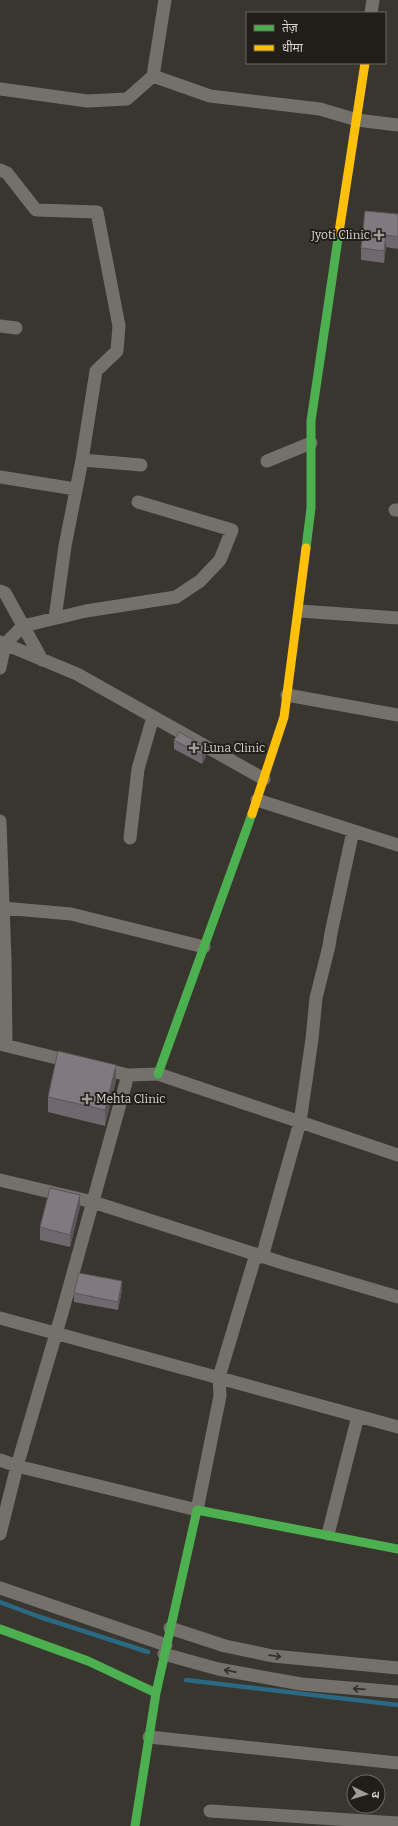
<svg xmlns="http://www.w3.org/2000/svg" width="398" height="1826" font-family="Bitter,'Noto Sans Devanagari',serif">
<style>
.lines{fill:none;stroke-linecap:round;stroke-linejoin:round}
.stream{stroke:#2a6983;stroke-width:4.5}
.street{stroke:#74716c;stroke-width:13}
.fast{stroke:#4caf50;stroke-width:9}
.slow{stroke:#ffc107;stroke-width:9}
.wall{fill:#70686e}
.shaded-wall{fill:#5b555a}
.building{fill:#827980;stroke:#5b555a}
.oneway{stroke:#322f2a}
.poi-dot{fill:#a19d96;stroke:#211e19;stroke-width:1.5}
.labels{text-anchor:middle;stroke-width:4;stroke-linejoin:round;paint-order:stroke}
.poi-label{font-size:12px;fill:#d9d5ce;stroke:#211e19;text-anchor:start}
</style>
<rect width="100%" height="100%" fill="#39352f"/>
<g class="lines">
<path class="stream" d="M0 1602 37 1616 148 1652
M186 1680 398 1705"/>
<path class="street" d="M371 13 373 0
M153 76 210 96 320 109 357 120 398 125
M0 89 87 101 127 99 153 76 165 0
M0 170 7 173 36 210 97 212 119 326 117 351 96 371 82 460
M0 326 16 328
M267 461 311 443
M0 477 75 489
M395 510H398
M0 591 5 593 42 660
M300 611 398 618
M55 618 65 546 82 460 141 465
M0 642 77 674 264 779
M0 668 5 644 23 626 86 611 176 597 200 581 220 560 232 530 138 502
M287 695 398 715
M257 800 398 845
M0 821 5 960 6 1045
M130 838 138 769 153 717
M3 908 71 914 204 947
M0 1044 73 1062
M100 1068 128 1075 158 1074 398 1155
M0 1180 93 1202 283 1263 398 1297
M262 1257 300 1122 312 1039 316 998 329 946 331 933 353 831
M0 1318 398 1427
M0 1460 17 1466 197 1510 220 1396 219 1377 256 1254
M0 1534 17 1466 62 1313 128 1075
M328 1534 358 1416
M0 1588 166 1645
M170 1628 225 1646 273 1656 398 1668
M164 1654 218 1669 301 1684 398 1692
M149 1737 398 1763
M210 1811 398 1823"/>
<path class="fast" d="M306 548 311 508V421L339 232
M158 1074 252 814
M0 1629 88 1661 156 1693 135 1826
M156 1693 197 1510 398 1549"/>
<path class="slow" d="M339 232 365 63
M252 814 284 717 306 548"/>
</g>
<path class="wall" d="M398 214V249L386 247 384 263 361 260V248Z
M174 740 206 756 202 764 174 749Z
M116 1080 105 1126 48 1112V1097Z
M80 1207 70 1247 40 1240V1227Z
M122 1290 118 1310 74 1302V1293Z"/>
<path class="shaded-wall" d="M386 235V247L384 263V251Z
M206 747V756L202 764V755Z
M116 1065V1080L105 1126V1110Z
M80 1195V1207L70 1247V1235Z
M122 1281V1290L118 1310V1302Z"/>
<path class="building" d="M365 211 398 214V237L386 235 384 251 361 248Z
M179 732 206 747 202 755 174 740Z
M58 1051 116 1065 105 1110 48 1097Z
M50 1188 80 1195 70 1235 40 1227Z
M79 1273 122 1281 118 1302 74 1293Z"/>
<defs><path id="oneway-shaft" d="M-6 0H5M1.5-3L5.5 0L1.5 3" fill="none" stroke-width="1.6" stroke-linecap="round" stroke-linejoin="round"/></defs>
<g class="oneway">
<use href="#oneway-shaft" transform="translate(275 1656) rotate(8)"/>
<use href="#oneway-shaft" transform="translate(230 1671) rotate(-169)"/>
<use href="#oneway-shaft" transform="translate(359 1689) rotate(-176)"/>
</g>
<g class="poi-dot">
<path d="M377 229h4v4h4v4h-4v4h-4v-4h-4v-4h4z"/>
<path d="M192 742h4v4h4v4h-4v4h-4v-4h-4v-4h4z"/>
<path d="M85 1093h4v4h4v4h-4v4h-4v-4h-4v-4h4z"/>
</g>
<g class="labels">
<g class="poi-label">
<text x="370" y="239" text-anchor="end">Jyoti Clinic</text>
<text x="203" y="752">Luna Clinic</text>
<text x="96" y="1103">Mehta Clinic</text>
</g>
</g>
<rect x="246" y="12" width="140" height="52" fill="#211e19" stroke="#6b6761"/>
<rect x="254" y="25" width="20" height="6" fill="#4caf50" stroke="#6b6761"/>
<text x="282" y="32" font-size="12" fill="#d9d5ce">तेज़</text>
<rect x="254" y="45" width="20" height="6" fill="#ffc107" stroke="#6b6761"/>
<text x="282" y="52" font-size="12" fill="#d9d5ce">धीमा</text>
<g transform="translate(366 1794) rotate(95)"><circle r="19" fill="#211e19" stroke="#6b6761"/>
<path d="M0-3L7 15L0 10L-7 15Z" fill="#a19d96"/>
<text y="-6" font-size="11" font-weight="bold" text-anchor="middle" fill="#d9d5ce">उ</text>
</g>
</svg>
